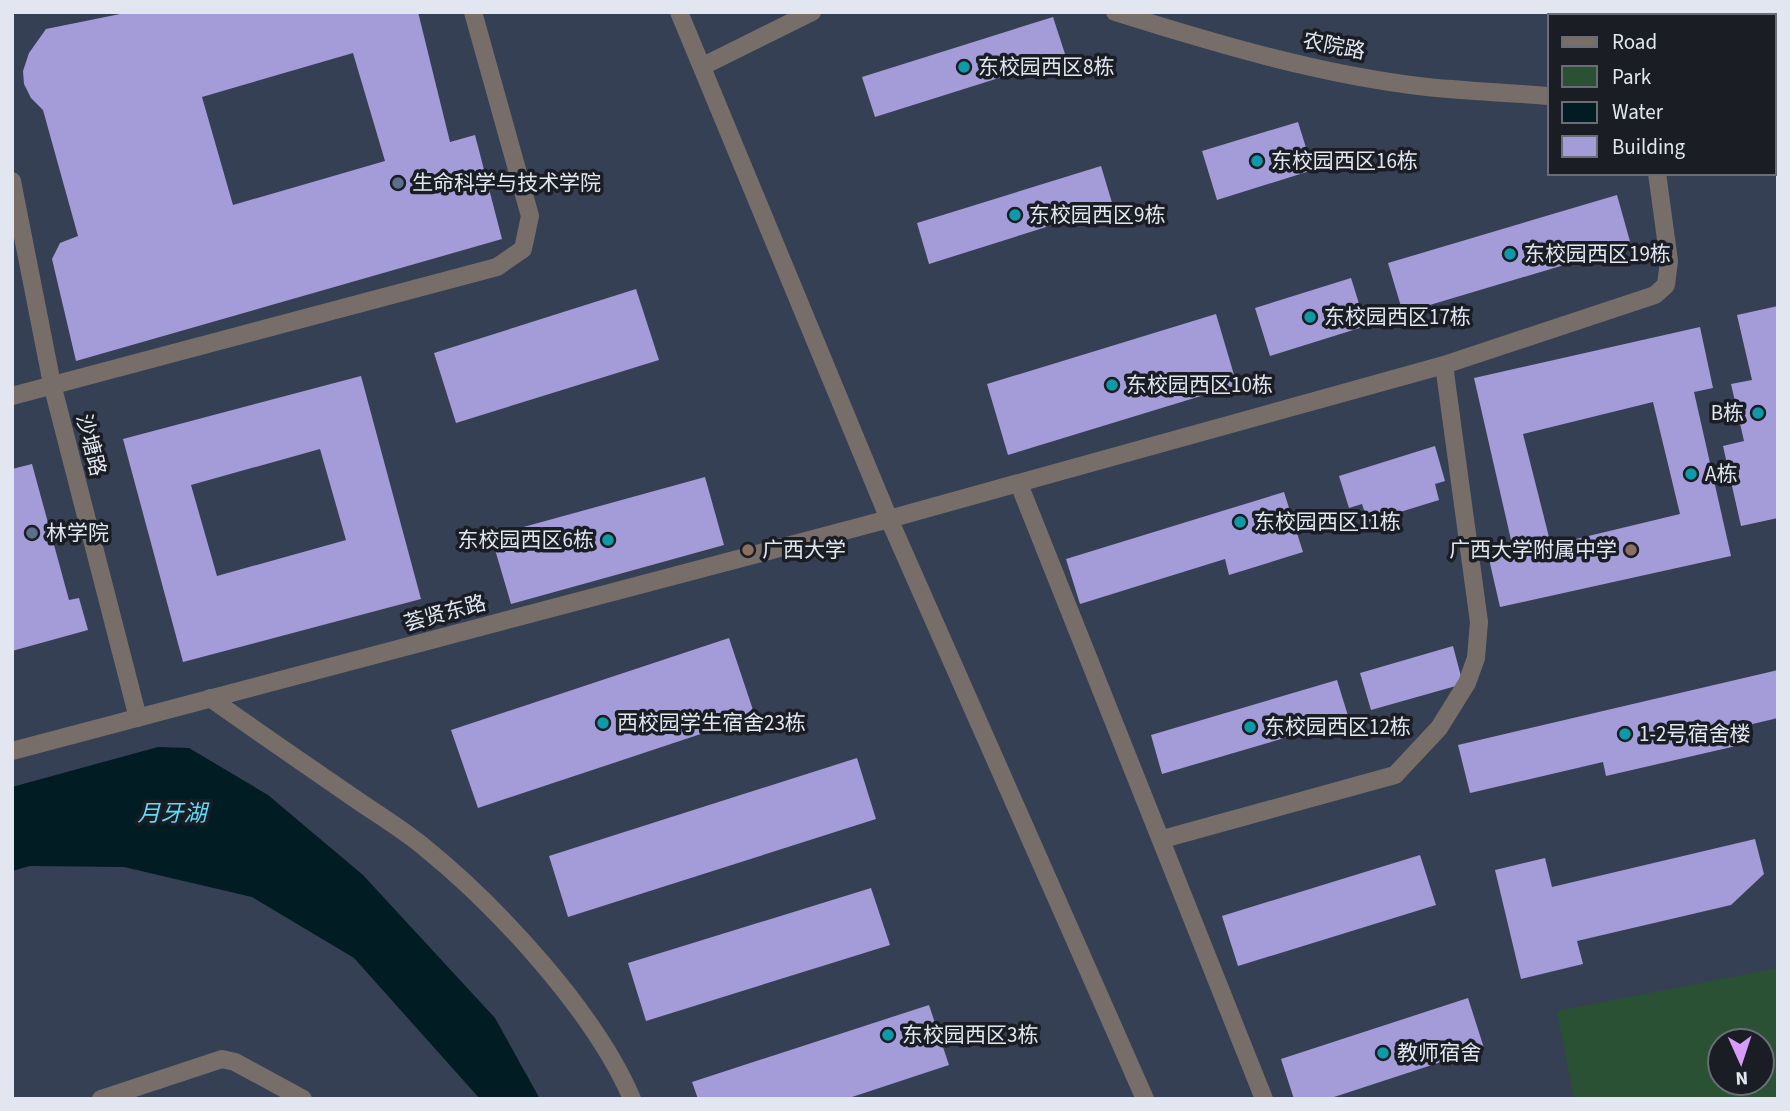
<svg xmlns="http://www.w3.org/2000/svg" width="1790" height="1111" font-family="'Source Sans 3','Noto Sans SC',sans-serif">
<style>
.built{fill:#364054;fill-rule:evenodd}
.green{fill:#2a5133;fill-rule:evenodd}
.water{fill:#011d23}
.building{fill:#a49bd9;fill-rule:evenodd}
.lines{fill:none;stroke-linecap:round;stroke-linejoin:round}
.service{stroke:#776e6a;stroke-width:18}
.minor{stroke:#776e6a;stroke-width:18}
.culture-dot{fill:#0f9aa8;stroke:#1a1d24;stroke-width:2.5}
.service-dot{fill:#5c6f8a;stroke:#1a1d24;stroke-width:2.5}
.education-dot{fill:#8d6e63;stroke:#1a1d24;stroke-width:2.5}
.labels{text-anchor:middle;stroke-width:7;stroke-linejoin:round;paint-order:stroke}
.street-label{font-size:21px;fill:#e1e6f0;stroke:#1a1d24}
.poi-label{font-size:21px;fill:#e1e6f0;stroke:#1a1d24;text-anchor:start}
.water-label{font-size:23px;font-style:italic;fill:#5bddfb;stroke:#1a1d24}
</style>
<rect width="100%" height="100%" fill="#2e3644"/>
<path class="built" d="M12 12H1778V73H1774V16H1550V173H1774V145H1778V1099H12ZM1720 1041H1762V1083H1720Z"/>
<path class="green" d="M1778 968V1099H1574L1557 1011ZM1720 1041H1762V1083H1720Z"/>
<path class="water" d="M158 747 189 748 268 795 363 875 495 1018 540 1099H480L354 958 252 897 124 867 30 866 12 871V787Z"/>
<path class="building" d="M130 12H418L450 142 475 135 502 239 76 361 52 259 60 243 78 236 43 110 31 98 24 84 23 71 29 53 46 29ZM353 53 385 161 233 205 202 97Z
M1053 17 1066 57 875 117 862 77Z
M1298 122 1313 170 1217 200 1202 151Z
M1101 166 1113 206 929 264 917 223Z
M1617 195 1631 245 1403 313 1388 263Z
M1351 278 1366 326 1270 356 1255 308Z
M636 289 659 360 456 423 434 353Z
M1778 306V518L1741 526 1723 446 1744 441 1731 384 1752 380 1737 315Z
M1216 314 1237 385 1008 455 987 384Z
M1700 327 1713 388 1694 392 1731 556 1500 607 1489 559 1514 553 1474 378ZM1653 402 1680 514 1551 545 1523 434Z
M361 376 421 599 183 662 123 439ZM320 449 346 540 217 576 191 485Z
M1435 446 1445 481 1435 484 1439 500 1368 522 1362 504 1349 508 1339 476Z
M32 464 69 600 79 598 88 630 12 651V469Z
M705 477 724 545 511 604 491 536Z
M1284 492 1303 552 1229 575 1225 559 1080 604 1066 559Z
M729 638 755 716 478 808 451 730Z
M1453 646 1463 684 1371 710 1360 673Z
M1778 670V718L1744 726 1749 743 1606 776 1603 762 1470 793 1458 745Z
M1337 680 1349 719 1162 774 1151 735Z
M857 758 876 819 568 917 549 856Z
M1755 839 1764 874 1731 905 1577 941 1583 964 1521 979 1495 870 1545 858 1552 887Z
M1420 855 1436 905 1238 966 1222 916Z
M871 888 890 945 646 1021 628 963Z
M1468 998 1484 1048 1328 1099H1294L1281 1059Z
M929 1005 949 1065 846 1099H698L692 1082Z"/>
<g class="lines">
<path class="service" d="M12 396 497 267 523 249 530 216 473 12
M1019 484 1264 1099
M889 519 1444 365 1655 295 1666 285 1669 261 1657 173
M210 698C258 732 306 765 354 798 377 814 402 829 424 847 498 907 595 1012 632 1099
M1163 839 1395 775 1439 728 1467 683 1476 658 1479 622 1444 365
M101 1099 222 1059 235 1062 303 1099"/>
<path class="minor" d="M679 12 889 519 1145 1099
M1115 12C1217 44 1321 75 1427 87 1468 91 1509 93 1550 96
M1639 12 1640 16
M703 66 812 12
M1774 117H1778
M12 181 52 384 138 718
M12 751 889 519"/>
</g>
<g class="culture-dot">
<circle cx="964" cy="67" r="7"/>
<circle cx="1257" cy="161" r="7"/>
<circle cx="1015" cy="215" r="7"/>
<circle cx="1510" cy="254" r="7"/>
<circle cx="1310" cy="317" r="7"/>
<circle cx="1112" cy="385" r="7"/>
<circle cx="1758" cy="413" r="7"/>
<circle cx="1691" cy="474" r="7"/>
<circle cx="1240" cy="522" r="7"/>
<circle cx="608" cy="540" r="7"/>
<circle cx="603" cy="723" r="7"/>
<circle cx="1250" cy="727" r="7"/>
<circle cx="1625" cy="734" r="7"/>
<circle cx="888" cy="1035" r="7"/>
<circle cx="1383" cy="1053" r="7"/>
</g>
<g class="service-dot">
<circle cx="398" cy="183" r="7"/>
<circle cx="32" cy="533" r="7"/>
</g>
<g class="education-dot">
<circle cx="748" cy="550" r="7"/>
<circle cx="1631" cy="550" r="7"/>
</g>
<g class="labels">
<g class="street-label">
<text transform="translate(1334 46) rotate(11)" y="7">农院路</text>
<text transform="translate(91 445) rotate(76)" y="7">沙塘路</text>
<text transform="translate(445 613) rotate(-15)" y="7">荟贤东路</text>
</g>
<g class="poi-label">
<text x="978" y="74">东校园西区8栋</text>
<text x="1271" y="168">东校园西区16栋</text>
<text x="412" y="190">生命科学与技术学院</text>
<text x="1029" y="222">东校园西区9栋</text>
<text x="1524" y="261">东校园西区19栋</text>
<text x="1324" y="324">东校园西区17栋</text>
<text x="1126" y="392">东校园西区10栋</text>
<text x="1744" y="420" text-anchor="end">B栋</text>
<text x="1705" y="481">A栋</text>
<text x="1254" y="529">东校园西区11栋</text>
<text x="46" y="540">林学院</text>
<text x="594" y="547" text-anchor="end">东校园西区6栋</text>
<text x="762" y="557">广西大学</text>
<text x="1617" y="557" text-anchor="end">广西大学附属中学</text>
<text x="617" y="730">西校园学生宿舍23栋</text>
<text x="1264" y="734">东校园西区12栋</text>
<text x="1639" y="741">1-2号宿舍楼</text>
<text x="902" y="1042">东校园西区3栋</text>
<text x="1397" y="1060">教师宿舍</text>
</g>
<g class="water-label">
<text x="172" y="821">月牙湖</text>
</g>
</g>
<rect width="1790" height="1111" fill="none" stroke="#e1e6f0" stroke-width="28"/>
<rect x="1548" y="14" width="228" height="161" fill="#1a1d24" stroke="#6a6d76" stroke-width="2"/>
<rect x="1562" y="37" width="35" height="10" fill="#776e6a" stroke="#6a6d76" stroke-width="2"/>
<text x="1612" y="49" font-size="21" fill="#e1e6f0">Road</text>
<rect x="1562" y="66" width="35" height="21" fill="#2a5133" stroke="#6a6d76" stroke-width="2"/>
<text x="1612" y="84" font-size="21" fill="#e1e6f0">Park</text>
<rect x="1562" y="102" width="35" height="21" fill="#011d23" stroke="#6a6d76" stroke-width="2"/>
<text x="1612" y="119" font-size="21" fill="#e1e6f0">Water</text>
<rect x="1562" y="136" width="35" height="21" fill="#a49bd9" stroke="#6a6d76" stroke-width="2"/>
<text x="1612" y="154" font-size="21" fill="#e1e6f0">Building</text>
<g transform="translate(1741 1062) rotate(177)"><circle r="33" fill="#1a1d24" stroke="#6a6d76" stroke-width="2"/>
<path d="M0-5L12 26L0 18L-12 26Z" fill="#d79bf9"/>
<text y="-10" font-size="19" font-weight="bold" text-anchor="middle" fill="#e1e6f0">N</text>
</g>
</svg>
